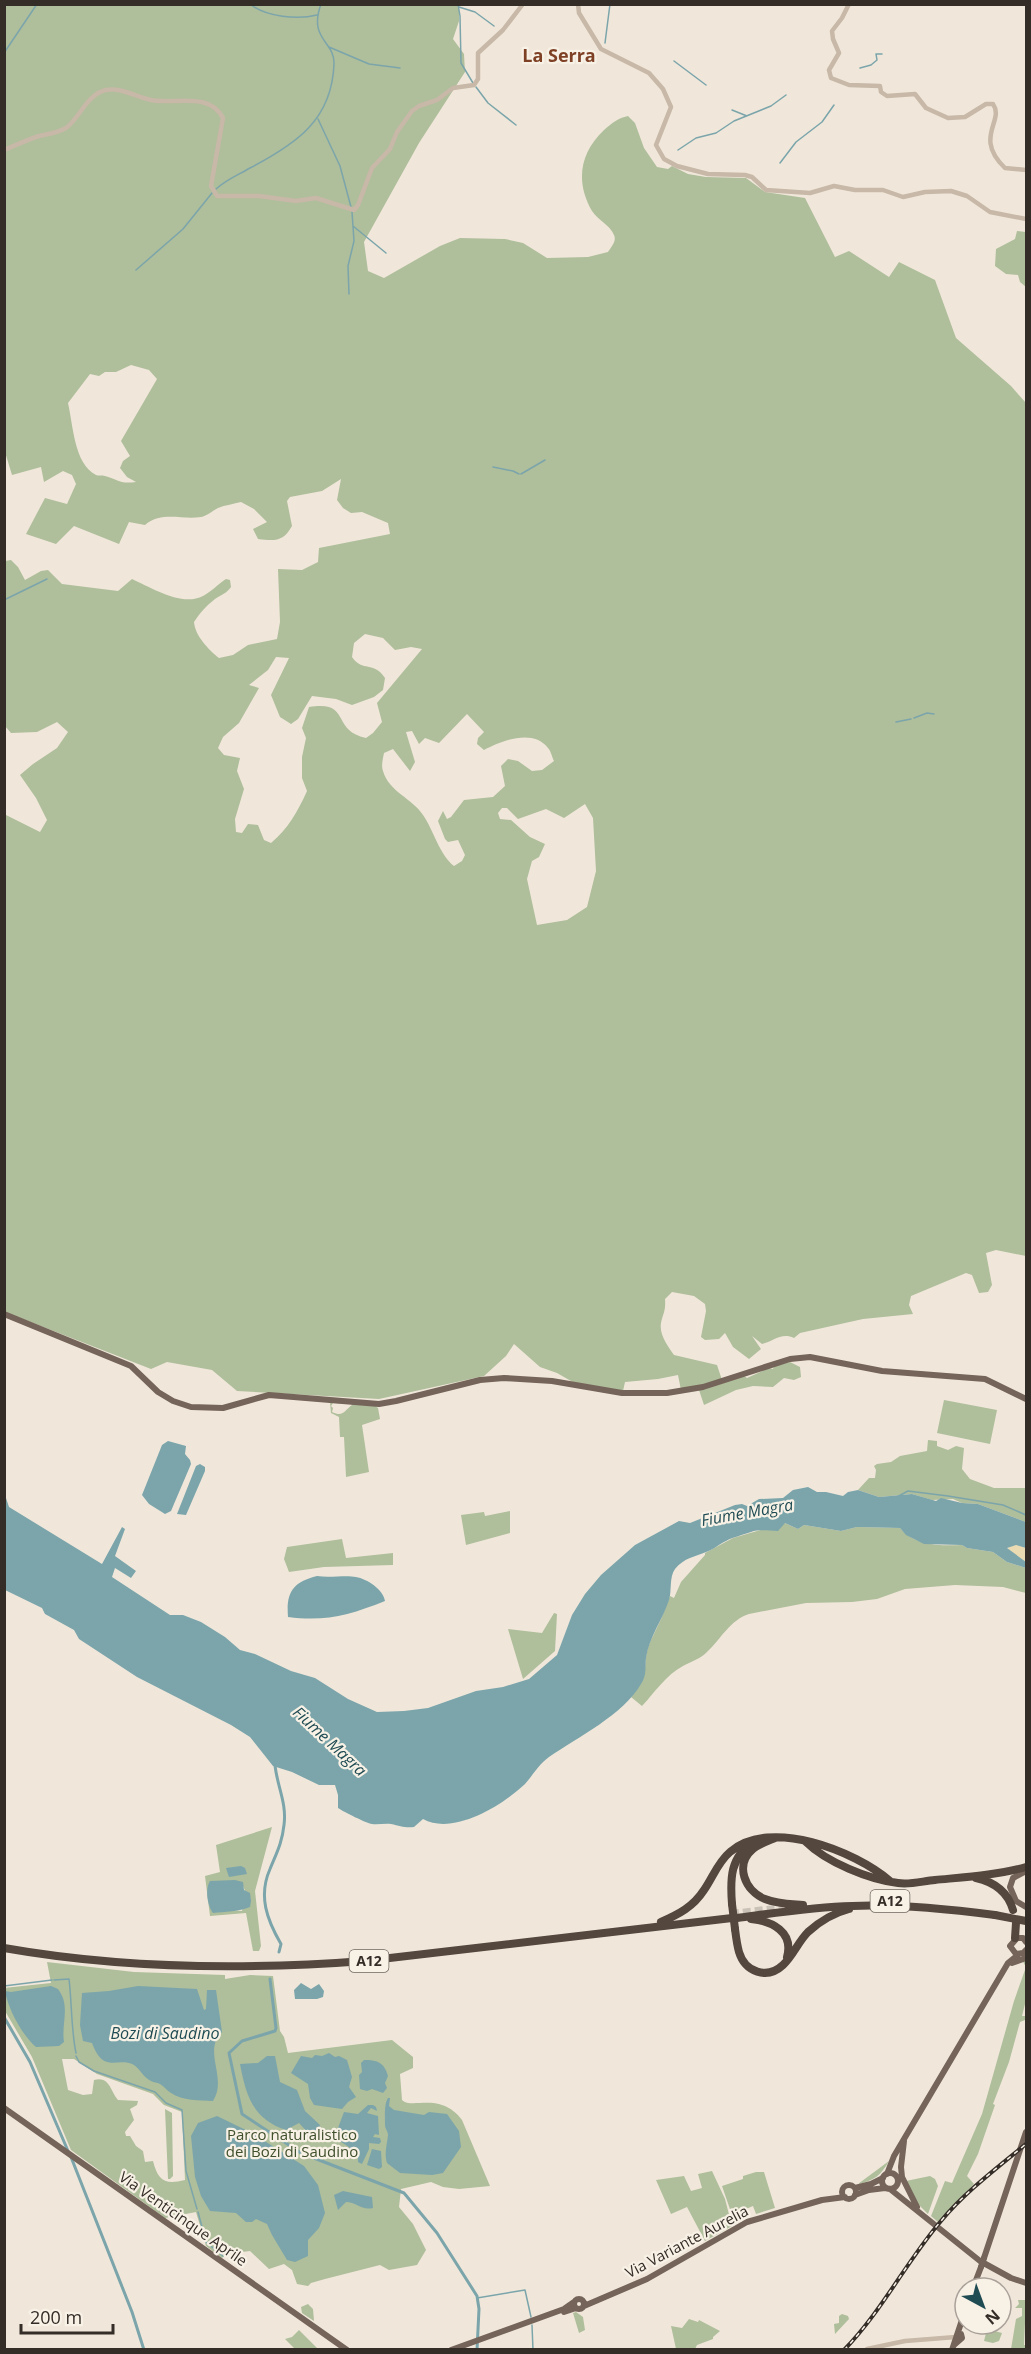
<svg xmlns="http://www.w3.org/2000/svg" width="1031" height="2354" font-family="'Open Sans',sans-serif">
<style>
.green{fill:#afbe9b;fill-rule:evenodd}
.sand{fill:#eadbb2}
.water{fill:#7ba5ab}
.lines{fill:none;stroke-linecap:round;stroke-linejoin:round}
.stream{stroke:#7ba5ab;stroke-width:1.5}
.canal{stroke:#7ba5ab;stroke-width:3}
.highway-tunnel{stroke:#cac2b6;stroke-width:8;stroke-dasharray:8 4;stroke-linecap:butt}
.minor{stroke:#c7b8a7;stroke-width:4.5}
.major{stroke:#756459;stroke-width:6}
.highway{stroke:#54473e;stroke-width:8}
.rail-casing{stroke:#342c27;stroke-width:4}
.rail{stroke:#f8f1e6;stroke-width:1.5;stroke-dasharray:4.5;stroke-linecap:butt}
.major-bridge{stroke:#756459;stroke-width:6}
.highway-bridge{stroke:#54473e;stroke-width:8}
.labels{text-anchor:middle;stroke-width:4.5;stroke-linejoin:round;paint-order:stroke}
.shield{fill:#f8f1e6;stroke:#6f6760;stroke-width:1.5}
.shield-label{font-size:14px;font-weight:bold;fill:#342c27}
.park-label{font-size:15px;fill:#40502c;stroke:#f8f1e6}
.street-label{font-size:15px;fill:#342c27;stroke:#f8f1e6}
.water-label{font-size:16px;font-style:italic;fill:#1f4b53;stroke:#f8f1e6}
.quarter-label{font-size:18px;font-weight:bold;fill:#7e4125;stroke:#f8f1e6}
</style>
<rect width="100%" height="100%" fill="#f0e7da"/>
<path class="green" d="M5 5H459V21L453 39 464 54 465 72 419 143 364 242 368 271 384 278 440 246 460 238 505 239 523 243 547 258 588 257 608 252C611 247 617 241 614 235 610 225 598 220 592 211 575 181 580 153 604 130 612 123 618 118 628 116L635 123 644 148 657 167 668 169 672 166 688 174 706 177 746 178 765 192 805 198 835 257 849 251 889 277 899 262 935 280 956 338 1011 386 1026 403V1256L996 1250 986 1253 992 1285 988 1292 979 1293 972 1275 966 1273 911 1296 909 1305 913 1314 863 1319 800 1333 794 1338C781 1332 773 1342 762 1344L752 1336 761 1349 749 1359 733 1347 725 1333 719 1339 705 1340 701 1337 706 1311 705 1304 694 1296 672 1292 665 1299C666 1311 663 1313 661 1323 659 1335 668 1346 674 1355L717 1365 722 1380 681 1390 678 1375 658 1379 625 1382 623 1391 578 1385 557 1373 540 1367 514 1344 506 1356 484 1376 379 1399 237 1391 212 1370 167 1362 151 1369 5 1312 4 814 40 832 47 820 36 798 20 775 33 764 57 748 68 732 57 722 37 732 11 733 5 726V561L11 560 18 567 25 580 41 571 48 570 62 584 118 591 132 579C152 588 182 607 203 596 211 592 218 584 226 579L230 580 231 587C227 593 221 595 215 599 206 606 200 613 194 622 195 636 209 650 219 658L233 655 248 645 277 639 280 622 278 569 302 570 318 562 319 548 390 534 388 523 362 512 351 513 343 508 337 500 341 479 322 491 290 497 287 501 292 526C283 542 275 541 258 539L253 529 267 522 254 509 241 502C234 504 225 505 218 508 212 511 207 516 201 517 181 520 162 511 145 525L129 522 119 544 74 526 56 544 26 534 45 498 67 504 76 484 72 475 63 471 44 482 41 467 12 475 5 452ZM131 365 149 370 157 379 121 441 130 456 123 461 120 468 127 477 136 482C118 484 120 480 105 476 102 475 98 476 96 475 74 464 73 424 68 403L90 374 99 376 105 372H116ZM365 634 383 638 395 650 411 647 422 649 377 703 382 722 373 733 366 738C330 730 352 700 309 707L302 728 306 738 302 757V778L307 791C298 811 288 829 271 843L264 840 258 825 248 824 242 833 236 832 235 819 244 789 237 771 240 758 224 755 218 748 223 737 239 723 259 688 249 685 268 670 276 657 289 658 271 695 280 717 291 724 298 719 312 696 336 699 352 705 374 697 383 690 385 678C373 660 363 673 352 657L354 643ZM467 714 484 732 478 738 477 744 484 750C501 741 533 728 548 748 551 751 552 757 554 761L542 770 532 771 518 761 508 759 501 766 505 786 493 797 464 800 451 817 447 819 443 811 438 821 445 839 448 842 458 840 465 855 462 861 454 866C439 854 434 831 423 815 412 798 389 792 383 771 381 766 383 758 384 753L393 749 410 771 415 762 406 732 412 731 419 744 425 738 439 743ZM585 804 593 818 596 871 587 907 567 920 537 925 527 879 532 861 539 857 545 844 530 837 511 820 500 819 498 813 502 808H507L518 819 546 809 564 818Z
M1017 231 1026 232V287L1020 282 1018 275 1006 274 995 266 996 249 1015 239Z
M790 1362 800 1367 801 1377 794 1380 784 1378 773 1387 753 1386 736 1390 704 1405 699 1390 744 1376 747 1378 769 1368 773 1369 774 1366Z
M944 1400 997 1410 990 1444 937 1433Z
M330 1402 374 1405 378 1408 380 1419 362 1425 369 1472 346 1477 344 1437H340L339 1417 331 1413ZM333 1403 351 1404 352 1405C343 1412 343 1417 332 1412L333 1408 331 1406Z
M928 1440 937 1441V1446L948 1450 956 1446 964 1448 962 1469 970 1479 994 1488H1026V1522L978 1504 962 1503 953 1499 932 1500 912 1494 879 1497 858 1490 869 1478H875L876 1470 874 1466 877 1464 891 1462 900 1456 927 1451Z
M510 1511V1533L466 1545 461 1515 484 1512 485 1516Z
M785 1523 798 1529 804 1525 841 1531 857 1527 900 1528C915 1546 941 1546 962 1545L967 1548 993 1552 1007 1562 1026 1568V1593L1003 1587 955 1585 905 1589 877 1599 852 1602 806 1603 749 1614C730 1620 721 1639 707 1652 700 1659 692 1661 683 1666 666 1675 655 1692 642 1706L631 1697C653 1672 640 1663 651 1640 658 1626 665 1611 670 1596L674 1598 681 1582 705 1555V1553L733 1538Z
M342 1539 346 1558 393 1553V1565L324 1567 289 1572 284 1559 287 1547Z
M554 1613 557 1614 555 1651 523 1679 508 1629 542 1633Z
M272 1827 255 1891 261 1946 259 1951H253L246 1913 210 1916 205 1876 220 1872 216 1845ZM243 1886 246 1893 242 1911 229 1910Z
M1022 1960H1026V2000L1022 2016H1025V2020L1020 2022 1009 2062 993 2104 995 2105 978 2154 967 2176 974 2184 938 2222 931 2216 945 2181 952 2183 982 2114 1014 2001 1026 1967Z
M47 1962 134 1972 225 1975V1979L250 1975 273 1976 280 2031 284 2037 288 2053 392 2040 413 2057V2068L400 2074 402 2100C412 2110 440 2091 462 2120L490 2186 459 2189 443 2187 431 2182 401 2189 399 2207 413 2224 426 2250 417 2265 389 2270 380 2265 325 2279 311 2283 308 2286 297 2284 292 2270 284 2264 269 2269 250 2251 226 2254 222 2258 206 2246 196 2212 165 2218 71 2150 32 2057 5 2011 4 1988 51 1983ZM62 2059H74L97 2074 153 2094 164 2105 182 2112 185 2180C165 2185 158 2181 153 2161L145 2162 143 2151 136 2146 130 2136H126L125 2132 134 2120 130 2109 137 2105 138 2101 118 2100C110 2091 110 2076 94 2080L92 2094 83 2095 68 2090Z
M165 2109 172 2113 173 2176 170 2179H168Z
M889 2161C881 2175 874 2181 858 2184Z
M712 2171 725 2199 732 2226 705 2241 687 2207 671 2214 656 2180 684 2176 691 2191 702 2188 698 2174Z
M756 2172H764L775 2208 756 2214 753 2206 732 2215 722 2186 743 2179V2176Z
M930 2176 935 2179 938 2186 928 2214 917 2203 906 2181Z
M1018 2300H1026L1024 2345H1026V2349H1011L1016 2319 1022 2316V2308H1015L1019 2304Z
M308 2304 313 2309 314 2321 302 2313 301 2307Z
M576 2312 583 2317 585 2330 579 2333 573 2313Z
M842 2314 848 2316 849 2319 835 2334 834 2324 839 2323V2316Z
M689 2319 698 2322 699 2320 720 2331 713 2337V2339L697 2345 695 2349H676L671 2326 682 2328Z
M987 2329 1002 2333 999 2341 993 2343 984 2341Z
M299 2330 318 2349H295L285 2339 292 2337Z"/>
<path class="sand" d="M1016 1545 1026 1548V1562L1008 1550 1009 1546Z"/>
<path class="water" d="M168 1441 186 1446 185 1454 190 1460 191 1464 171 1511 165 1514 149 1504 142 1495 162 1445Z
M200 1464 205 1467V1471L186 1515 177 1514 196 1466Z
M808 1487 817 1492H826L843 1496 848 1492 858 1490 879 1497 912 1494 936 1501 941 1498 962 1503 978 1504 1026 1522V1548L1016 1545 1007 1548 1026 1562V1568L1007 1562 993 1552 967 1548 962 1545 924 1544 906 1535 900 1528 857 1527 841 1531 804 1525 798 1529 785 1523 778 1531C770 1531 759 1529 751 1532 743 1535 733 1537 726 1541 719 1544 713 1550 706 1552 694 1557 684 1558 675 1569 669 1577 672 1591 669 1600 663 1619 649 1637 646 1658 645 1667 647 1675 641 1684 623 1715 578 1737 549 1757 539 1764 533 1775 525 1784 503 1805 453 1836 423 1819L414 1827C405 1828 400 1826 391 1824 385 1823 378 1825 372 1824 366 1823 344 1812 338 1808V1795L335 1785H319L292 1772 273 1766 250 1737 231 1725 137 1677 79 1639 74 1630 45 1614 42 1608 5 1590V1495L9 1507 102 1564 122 1527 125 1529 115 1556 136 1571 131 1578 115 1568 112 1577 170 1615H183L201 1622 225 1637 240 1650 255 1654 291 1671 315 1678 348 1699 377 1712 404 1711 428 1708 476 1691 503 1687 529 1679 557 1655 572 1615 585 1594 601 1575 635 1545 679 1521 690 1523 735 1505 742 1504 747 1506 759 1499 783 1498 793 1490Z
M317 1576C329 1578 346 1575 356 1577 367 1579 383 1589 385 1601 350 1615 325 1622 288 1617 286 1592 293 1582 317 1576Z
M241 1866 245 1868 247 1874 229 1877 226 1868Z
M235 1880 243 1882 244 1890 250 1893 251 1901 250 1907C242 1911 223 1912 213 1913 207 1905 205 1889 210 1881Z
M301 1983 311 1989 319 1984 324 1991 323 1997 317 1999H295L294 1990Z
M51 1986 58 1989C71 2006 61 2023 64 2042L59 2046 36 2047C22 2035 8 2009 5 1991L11 1992Z
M138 1986 197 1989 204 2010 206 2009 207 1990H216L222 2032C202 2051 228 2078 213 2101 200 2100 182 2101 171 2093 167 2091 164 2086 160 2084 157 2082 154 2083 151 2081 144 2078 140 2069 134 2065 117 2056 104 2075 92 2043L83 2041 80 2025 82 1993 109 1991Z
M329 2053 335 2057 339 2056 347 2060 352 2077 349 2087 356 2097 348 2102 342 2109 314 2105 310 2098 308 2084 291 2073 301 2056 312 2058 315 2055 322 2056Z
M267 2056H275L280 2082 297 2090 305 2111 320 2125 318 2131 312 2137 299 2123 286 2130C253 2119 246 2096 240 2064L258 2063Z
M364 2060C377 2060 384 2062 388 2076L385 2083 387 2088 383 2093 372 2089 367 2091 360 2089 359 2075 362 2072 361 2063Z
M388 2098H390L389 2106 394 2110 424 2115 429 2112 447 2114 459 2131 461 2147 443 2173 432 2175 400 2173 387 2163C384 2153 387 2145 388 2135 388 2131 385 2129 385 2125 385 2117 384 2104 388 2098Z
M368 2105H373L376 2107 377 2111 371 2108 367 2113 378 2116 379 2135 375 2134 373 2137 380 2138 381 2142 379 2144 369 2143V2149L362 2164 358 2162V2157L354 2155 349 2147 338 2140 341 2135 338 2128 344 2112 358 2114Z
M217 2116 252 2133 304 2166 318 2185 325 2213 319 2228 308 2240V2256L295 2262 287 2260 272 2235 267 2224 256 2219 252 2222H246L236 2213 210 2211 201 2196 195 2177 191 2136 198 2123Z
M372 2149 381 2151 382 2167 379 2169 367 2165Z
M343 2191 372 2197 373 2208C362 2211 356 2202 346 2202L338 2210 334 2195Z"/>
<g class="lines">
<path class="stream" d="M250 4C266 17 298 20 317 15
M458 4 460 16 461 63 473 83
M496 4V5
M459 7 475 12 494 26
M605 43 610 4
M329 47 369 64 400 68
M4 53 37 4
M674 61 706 85
M860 68 871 65 877 60 876 54H882
M476 87 488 103 516 125
M732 110 747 116
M318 119 340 166 351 207
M678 150 696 138 716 133 734 121 771 106 786 95
M780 163 796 142 822 122 834 105
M216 189C227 179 238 175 250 168 296 144 332 120 334 64 335 41 308 40 321 4
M353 226 386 253
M136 270 183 229 212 193
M349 294 348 266 354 241 352 212
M493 467 513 471 519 474
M521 474 545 460
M4 600 47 579
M914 718 927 713 934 714
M896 722 911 719
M897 1497 908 1491 948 1496 1003 1505 1026 1515
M54 1980 69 1979C72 2004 71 2029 76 2053
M4 1986 52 1980
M76 2056 79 2062 94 2071 155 2092 166 2103 182 2110 186 2171 197 2209
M198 2212 206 2242 223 2256
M477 2298 525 2290 531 2317
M532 2325 533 2350"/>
<path class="canal" d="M275 1765C277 1786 287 1803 284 1825 282 1843 277 1852 270 1869 258 1896 267 1920 281 1944L279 1952
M270 1979 276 2028 275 2031 242 2041 229 2053 242 2114 301 2153 404 2193 437 2233 477 2296 479 2309 477 2350
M4 2017 30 2062 68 2151
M71 2157 132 2312 144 2350"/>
<path class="highway-tunnel" d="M731 1914 783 1908"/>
<path class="minor" d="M578 4 579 13 601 49 649 73 663 89 671 107 656 145 664 159 677 166 708 174 745 175 752 177 766 190 810 193 834 186 855 190H883L903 197 925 192 951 191 967 196 990 212 1026 219
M849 4 842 18 832 31 833 39 839 53 829 70 831 78 849 85 880 86 881 92 887 96 915 94 926 108 948 118 965 117 986 104H993C1005 121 973 137 1005 168L1026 170
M4 150C16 145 27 140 39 136 48 134 58 133 66 128 80 118 87 94 106 90 121 87 136 97 151 100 174 105 209 91 223 118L211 186 217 196H259L296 201 316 198 354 210 358 205 372 168 390 149 397 132 412 111 419 106 437 100 453 88 474 85 478 79V53L503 30 523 4
M867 2349 905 2341 956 2337"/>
<path class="major" d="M4 1314 131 1366 158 1392 173 1401 191 1407 223 1408 269 1395 379 1404 396 1401 480 1380 504 1378 552 1381 622 1393H667L703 1387 790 1359 810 1357 882 1371 985 1379 1026 1399
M1026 1871 1013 1878 1010 1887 1016 1901 1026 1907
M1026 1942 1023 1938H1017L1010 1946 1016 1954 1023 1953 1026 1950
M1012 1963 1026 1958
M4 2108 347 2350
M904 2141 901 2167 902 2177 917 2207
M882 2181a8 8 0 1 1 16 0a8 8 0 1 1-16 0Z
M887 2174 894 2156 1008 1963 1019 1954
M842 2192a7 7 0 1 1 14 0a7 7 0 1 1-14 0Z
M855 2188 871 2184 883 2178
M890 2189 980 2261 1011 2278 1026 2283
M855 2195 869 2190 885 2188
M984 2258 1026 2132
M973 2288 981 2267
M574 2304a5 5 0 1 1 10 0a5 5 0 1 1-10 0Z
M584 2306 647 2279 747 2222 822 2200 845 2197
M564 2312 576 2308
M954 2345 962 2338 961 2334
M451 2350 564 2309 574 2302
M952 2350 965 2311"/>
<path class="highway" d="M775 1838C768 1841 759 1844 753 1849 734 1865 745 1891 765 1899 777 1904 791 1904 803 1905
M806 1842C826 1862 870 1880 898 1883 910 1885 923 1881 935 1880 965 1877 997 1875 1026 1867
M976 1878C994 1882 1008 1892 1013 1910
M732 1904C730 1879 730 1856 754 1842
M737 1918C775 1913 813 1907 852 1906 900 1904 948 1909 995 1915
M751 1919C772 1921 794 1932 787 1957
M661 1922C679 1914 693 1907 704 1890 713 1877 718 1862 730 1852 770 1817 855 1851 890 1881
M735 1929C736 1937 737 1945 739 1952 745 1972 767 1980 783 1965 793 1956 798 1942 808 1932 820 1921 834 1913 849 1909
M1015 1938 1016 1923
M4 1948C123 1969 244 1970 364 1961L732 1918"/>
<g class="rail-casing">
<path id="rail" d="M844 2350C882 2311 906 2262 941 2221 965 2192 997 2168 1026 2144"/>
</g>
<use href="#rail" class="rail"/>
<path class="major-bridge" d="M981 2267 984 2258"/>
<path class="highway-bridge" d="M732 1904 735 1929
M995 1915 1026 1921"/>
</g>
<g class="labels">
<g class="shield">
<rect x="870.5" y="1890" width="39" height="22" rx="4.5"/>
<rect x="349.5" y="1950" width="39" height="22" rx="4.5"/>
</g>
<g class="shield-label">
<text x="890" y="1906">A12</text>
<text x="369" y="1966">A12</text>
</g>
<g class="park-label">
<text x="292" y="2140">Parco naturalistico<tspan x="292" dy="17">dei Bozi di Saudino</tspan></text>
</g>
<g class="street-label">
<text transform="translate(183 2219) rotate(35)" y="5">Via Venticinque Aprile</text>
<text transform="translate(687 2242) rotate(-28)" y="5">Via Variante Aurelia</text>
</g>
<g class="water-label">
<text transform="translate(747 1512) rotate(-10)" y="6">Fiume Magra</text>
<text transform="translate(330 1741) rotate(43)" y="6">Fiume Magra</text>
<text x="165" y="2039">Bozi di Saudino</text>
</g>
<g class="quarter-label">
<text x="559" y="62">La Serra</text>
</g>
</g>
<rect width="1031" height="2354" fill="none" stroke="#342c27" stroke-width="12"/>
<g transform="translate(983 2306) rotate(139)"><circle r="28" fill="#f8f1e6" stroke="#aaa29a" stroke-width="1.5"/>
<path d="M0-4.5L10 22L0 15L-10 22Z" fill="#1f4b53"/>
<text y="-9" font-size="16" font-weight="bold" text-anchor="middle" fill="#342c27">N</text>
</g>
<path d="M21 2324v9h92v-9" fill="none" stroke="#342c27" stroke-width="3"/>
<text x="30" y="2324" font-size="18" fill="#342c27" stroke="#f8f1e6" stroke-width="4.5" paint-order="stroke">200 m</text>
</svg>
